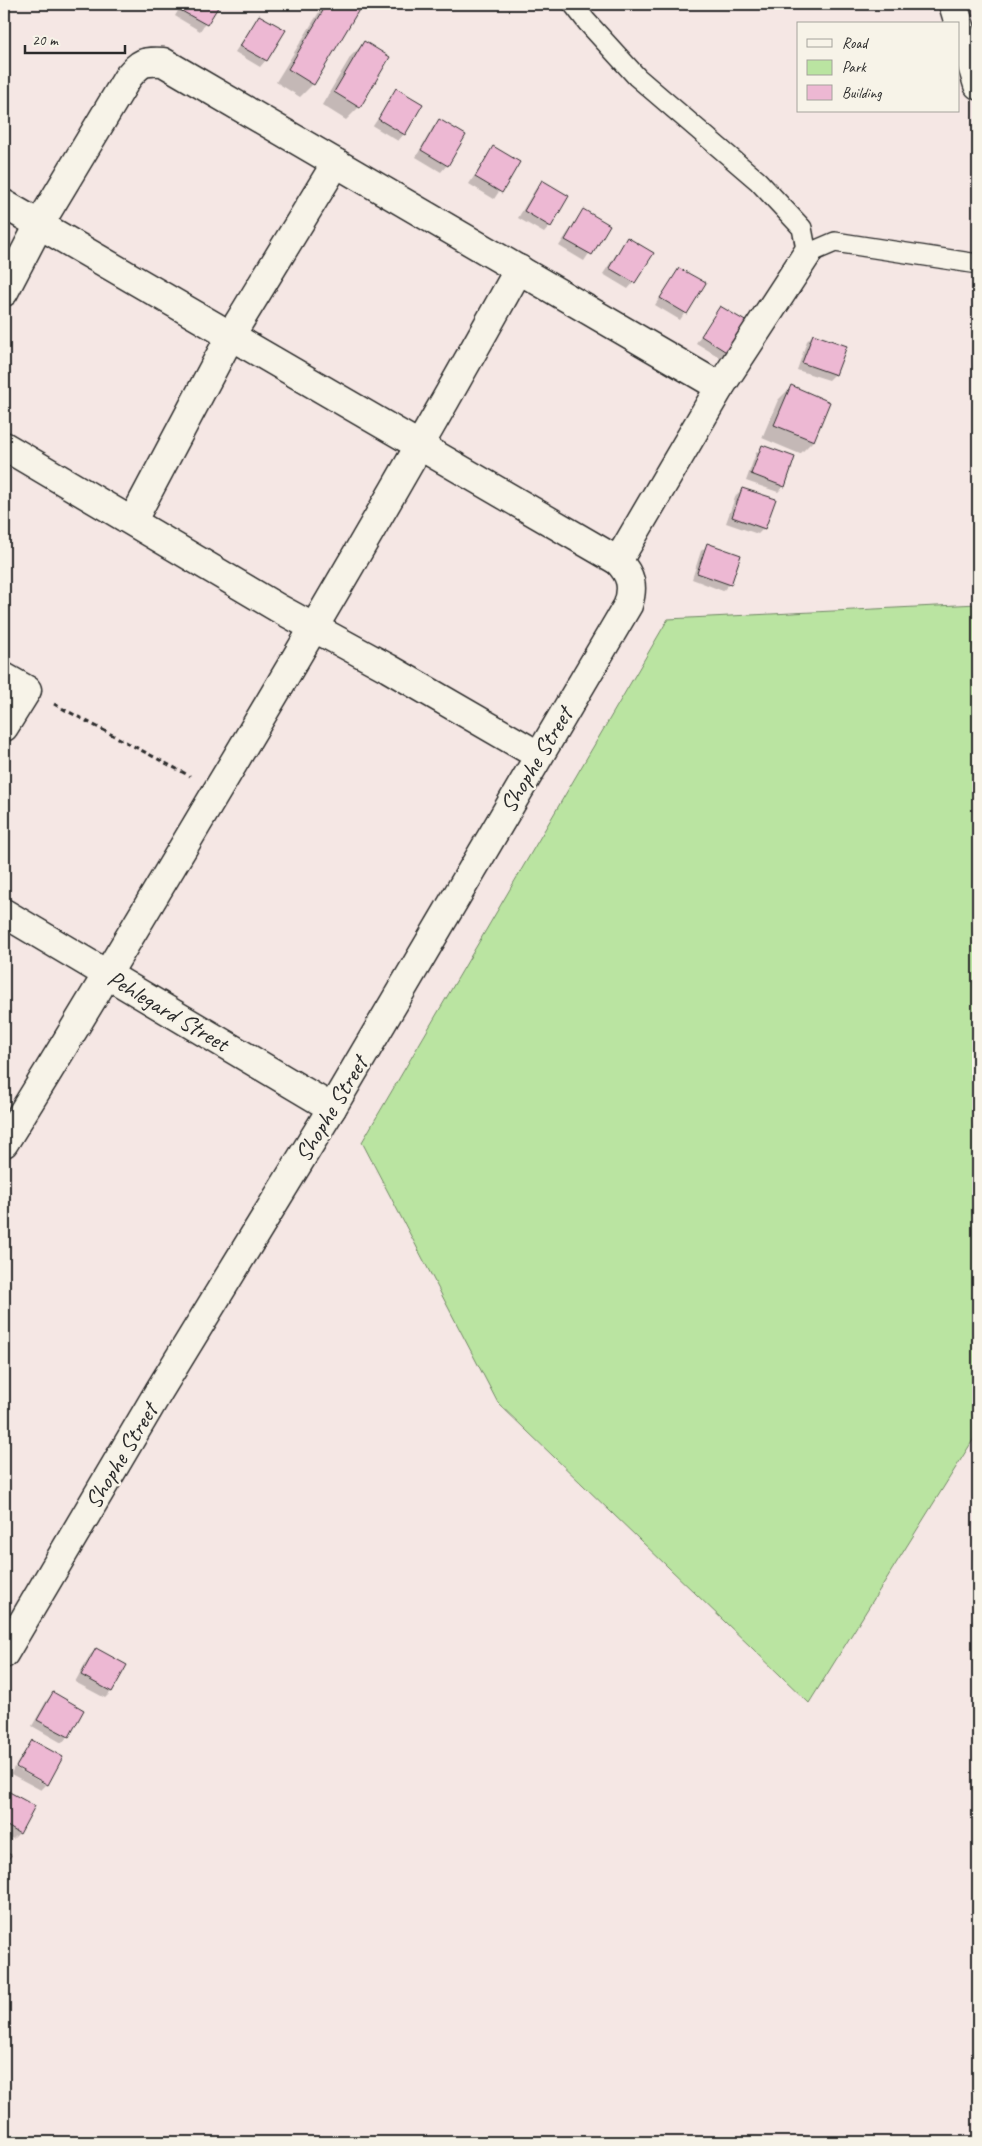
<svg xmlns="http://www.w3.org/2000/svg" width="982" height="2146" font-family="Caveat,sans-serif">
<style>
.green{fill:#bae4a1;stroke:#728866}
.shadow{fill:#0003}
.building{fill:#edb8d3;stroke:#2b2b2b}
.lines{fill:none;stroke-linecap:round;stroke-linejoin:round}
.lane-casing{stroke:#2b2b2b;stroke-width:22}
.street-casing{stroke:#2b2b2b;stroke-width:31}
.secondary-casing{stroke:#2b2b2b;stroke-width:31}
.path{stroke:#2b2b2b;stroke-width:3;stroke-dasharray:5 4;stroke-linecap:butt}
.lane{stroke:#f7f3e8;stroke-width:19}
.street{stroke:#f7f3e8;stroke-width:28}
.secondary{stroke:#f7f3e8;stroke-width:28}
.labels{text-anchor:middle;stroke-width:5;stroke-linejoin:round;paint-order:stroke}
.street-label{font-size:24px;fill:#2b2b2b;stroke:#f7f3e8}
</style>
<rect width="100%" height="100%" fill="#f5e7e4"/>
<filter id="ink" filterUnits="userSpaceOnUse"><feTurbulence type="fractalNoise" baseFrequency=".02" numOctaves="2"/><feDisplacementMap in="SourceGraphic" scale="10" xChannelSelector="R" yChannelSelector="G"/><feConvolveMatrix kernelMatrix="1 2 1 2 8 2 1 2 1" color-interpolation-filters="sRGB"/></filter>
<g filter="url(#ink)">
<path class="green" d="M978 604V1432L809 1703 498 1403 362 1142 668 619Z"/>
<path class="shadow" d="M182 4H218L200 31 175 16Z
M324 4H351L358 8 313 84 300 97 276 82Z
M259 16 266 60 260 67 235 52Z
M364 43 359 107 346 120 322 105 351 56Z
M397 90 404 134 398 141 373 126Z
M439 121 447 165 441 172 416 157 433 127Z
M493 148 518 163 494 199 469 184Z
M542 182 550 226 544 233 518 218 536 188Z
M583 210 608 225 584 261 559 246Z
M627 238 634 282 628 289 603 274Z
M679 269 704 284 680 320 655 305Z
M720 307 727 352 721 358 696 343Z
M813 335 835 374 829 380 797 370 807 341Z
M791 387 828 403 813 441 800 454 762 438 778 400Z
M762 447 784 486 778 492 746 481 756 453Z
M743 489 764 528 758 534 726 523 736 495Z
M708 545 739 556 729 584 723 591 692 579 701 551Z
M96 1649 126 1666 111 1692 105 1698 75 1682 90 1655Z
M53 1694 68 1736 62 1743 32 1726 47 1700Z
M32 1741 47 1783 16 1765Z
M14 1767 46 1785 41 1790 11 1774Z
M4 1790 19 1833 13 1839 4 1834Z"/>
<path class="building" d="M183 4H220L207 25 180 10Z
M327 4H353L360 8 314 85 288 69Z
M259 15 286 30 267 61 240 46Z
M364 41 390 57 360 108 334 92Z
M396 88 423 104 405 135 378 119Z
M439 119 466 135 448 166 421 150Z
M493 146 520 162 502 193 475 177Z
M542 180 569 196 551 227 524 211Z
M583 209 610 225 592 255 565 240Z
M627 237 654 253 635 283 609 268Z
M679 268 706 283 687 314 660 298Z
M720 306 747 322 728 353 701 336Z
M813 334 847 346 836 375 802 363Z
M791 385 830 402 814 441 774 425Z
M762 445 795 457 785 487 751 474Z
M742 488 776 499 765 529 732 517Z
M707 543 741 555 731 585 697 573Z
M96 1648 127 1665 112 1692 81 1675Z
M53 1692 84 1710 69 1737 37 1720Z
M32 1740 63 1757 48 1785 16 1767Z
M4 1789 35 1806 20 1834 4 1824Z
M4 1851 11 1855 4 1867Z"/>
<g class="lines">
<g class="lane-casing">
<path id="lane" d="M573 4 587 22 637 77 758 181 802 228 807 254 835 242 978 264"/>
</g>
<g class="street-casing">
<g id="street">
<path d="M4 204 618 561C631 575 634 586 628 605L332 1108 159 1391 4 1654"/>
<path d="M4 292 39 225 128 77C141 62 143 61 163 62L720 387"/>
<path d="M4 446 278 608 388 668 538 755"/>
<path d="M133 520 231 335 336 163"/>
<path d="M618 561 720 387 807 254"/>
<path d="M4 677 27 690 4 727"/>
<path id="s1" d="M4 913 332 1108"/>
<path d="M4 1143C77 1026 147 908 218 789 321 617 422 444 519 269"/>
</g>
</g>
<g class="secondary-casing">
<path id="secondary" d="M953 4 978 85"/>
</g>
<path class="path" d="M54 704 190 776"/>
<use href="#lane" class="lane"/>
<use href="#street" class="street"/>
<use href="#secondary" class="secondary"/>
</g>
</g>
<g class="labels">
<g class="street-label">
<text transform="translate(536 760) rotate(-59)" y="8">Shophe Street</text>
<text dy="8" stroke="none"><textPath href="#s1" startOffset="191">Pehlegard Street</textPath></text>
<text transform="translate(331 1109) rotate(-59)" y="8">Shophe Street</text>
<text transform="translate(121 1456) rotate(-59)" y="8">Shophe Street</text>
</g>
</g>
<rect width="982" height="2146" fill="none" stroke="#f7f3e8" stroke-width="20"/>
<rect x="10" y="10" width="962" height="2126" fill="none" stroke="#2b2b2b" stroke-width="2" filter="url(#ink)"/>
<rect x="797" y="22" width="162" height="90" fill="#f7f3e8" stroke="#a5a39c"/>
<rect x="807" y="39" width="25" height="8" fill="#f7f3e8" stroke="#a5a39c"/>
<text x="842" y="48" font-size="15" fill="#2b2b2b">Road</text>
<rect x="807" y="60" width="25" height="15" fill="#bae4a1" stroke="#a5a39c"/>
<text x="842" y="72" font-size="15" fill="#2b2b2b">Park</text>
<rect x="807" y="85" width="25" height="15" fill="#edb8d3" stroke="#a5a39c"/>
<text x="842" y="98" font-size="15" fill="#2b2b2b">Building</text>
<path d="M25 45v8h100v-8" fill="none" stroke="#2b2b2b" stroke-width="2.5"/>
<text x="32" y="45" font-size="15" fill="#2b2b2b" stroke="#f7f3e8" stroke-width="4" paint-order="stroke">20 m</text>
</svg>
